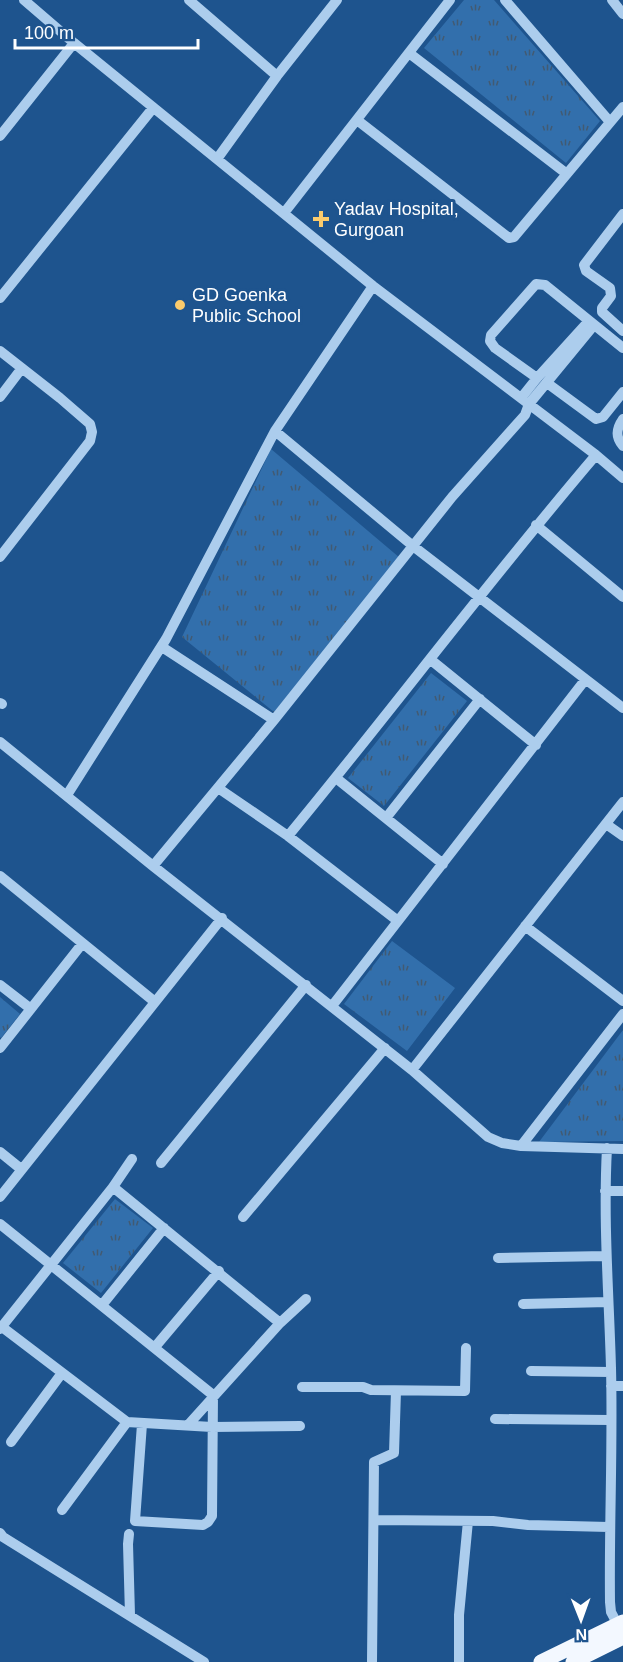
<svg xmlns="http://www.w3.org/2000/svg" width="623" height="1662" font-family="Helvetica,sans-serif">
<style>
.grass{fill:url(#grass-tufts)}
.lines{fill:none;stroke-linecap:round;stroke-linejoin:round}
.minor{stroke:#accded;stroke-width:10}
.major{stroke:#f3f8ff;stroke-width:15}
.poi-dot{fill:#fbcb6c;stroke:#1e548e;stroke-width:2}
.labels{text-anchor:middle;stroke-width:6;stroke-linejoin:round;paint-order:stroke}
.poi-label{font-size:18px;fill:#fff;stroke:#1e548e;text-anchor:start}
</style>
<defs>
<pattern id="grass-tufts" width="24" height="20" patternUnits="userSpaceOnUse" patternTransform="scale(1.5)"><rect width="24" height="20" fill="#326fac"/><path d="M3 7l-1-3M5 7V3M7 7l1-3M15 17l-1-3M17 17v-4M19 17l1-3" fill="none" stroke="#425a72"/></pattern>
</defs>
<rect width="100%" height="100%" fill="#1e548e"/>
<path class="grass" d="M464 0H494L600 121 566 163 424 48Z
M271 449 400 558 274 712 182 637Z
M431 673 467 701 384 806 348 778Z
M392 941 455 988 407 1051 344 1004Z
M0 997 20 1014 1 1038 0 1037Z
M623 1030V1141L539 1142Z
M115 1199 153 1228 101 1293 63 1263Z"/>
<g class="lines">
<path class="minor" d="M24 0 74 43 373 286 596 455 623 478
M189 0 277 76
M505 0 610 122
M612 0 623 14
M409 53 567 174
M357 120 509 238 514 237 623 107
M0 136 74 43
M217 159 277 76 337 0
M284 213 450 0
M623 214 584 265 586 271 610 288 611 296 602 308V312L623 331
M0 298 153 108
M0 351 60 398 90 424 92 432 90 441 0 557
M537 378 495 348 490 341 491 335 536 284 545 285 623 348
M547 383 596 419 603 417 623 392
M0 397 22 368
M521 398 537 378 586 324
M623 419C616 429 615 437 623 446
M275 431 413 546 623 708
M536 525 623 597
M162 647 274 720
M431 660 536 745
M0 703 2 704
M0 742 153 866 412 1070 488 1137 502 1143 521 1146 623 1014
M336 778 443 864
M218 788 288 836 398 921
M67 795 166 639 275 431 373 286
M386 818 480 699
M606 824 623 836
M288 836C392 710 490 579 596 455
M153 866 274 720 452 497 525 415 529 404 594 325
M0 876 155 1002
M525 926 623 1001
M0 985 31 1009
M332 1006 585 680
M0 1048 82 944
M412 1070 623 802
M521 1146 623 1149
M607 1148C603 1222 609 1295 611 1368 613 1446 609 1524 610 1602L611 1612 620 1629
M0 1152 21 1169
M161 1163 306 985
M113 1187 280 1323
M605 1191H623
M0 1197 222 918
M243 1217 385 1048
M0 1224 213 1395 212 1516 208 1522 203 1525 135 1521 142 1424
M498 1258 606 1256
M523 1304 608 1302
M102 1305 164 1228
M2 1327 127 1422 212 1427 300 1426
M0 1329 113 1187 132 1159
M155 1347 219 1271
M531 1371 611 1372
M611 1386H623
M302 1387H363L371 1390 465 1391 466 1348
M495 1419 610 1420
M188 1425 280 1323 306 1299
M11 1442 62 1373
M62 1510 127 1422
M374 1520 493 1521 528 1525 609 1527
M0 1533 3 1537 204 1662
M129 1534 128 1544 130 1615
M372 1662 374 1462 394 1453 396 1391
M459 1662V1615L468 1521"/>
<path class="major" d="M541 1662 623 1622
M573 1662 623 1637"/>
</g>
<g class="poi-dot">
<path d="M318 210h6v6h6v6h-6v6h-6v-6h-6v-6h6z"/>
<circle cx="180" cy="305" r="6"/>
</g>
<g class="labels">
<g class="poi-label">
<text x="334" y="215">Yadav Hospital,<tspan x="334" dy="21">Gurgoan</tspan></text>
<text x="192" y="301">GD Goenka<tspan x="192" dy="21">Public School</tspan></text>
</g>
</g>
<g transform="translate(581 1620) rotate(179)" stroke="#1e548e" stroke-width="4.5" paint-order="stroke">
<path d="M0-4.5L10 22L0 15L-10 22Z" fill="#ffffff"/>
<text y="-9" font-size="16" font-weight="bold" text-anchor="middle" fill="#ffffff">N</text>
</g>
<path d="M15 39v9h183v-9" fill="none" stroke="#ffffff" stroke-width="3"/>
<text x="24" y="39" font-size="18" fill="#ffffff" stroke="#1e548e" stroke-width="4.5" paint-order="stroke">100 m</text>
</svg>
